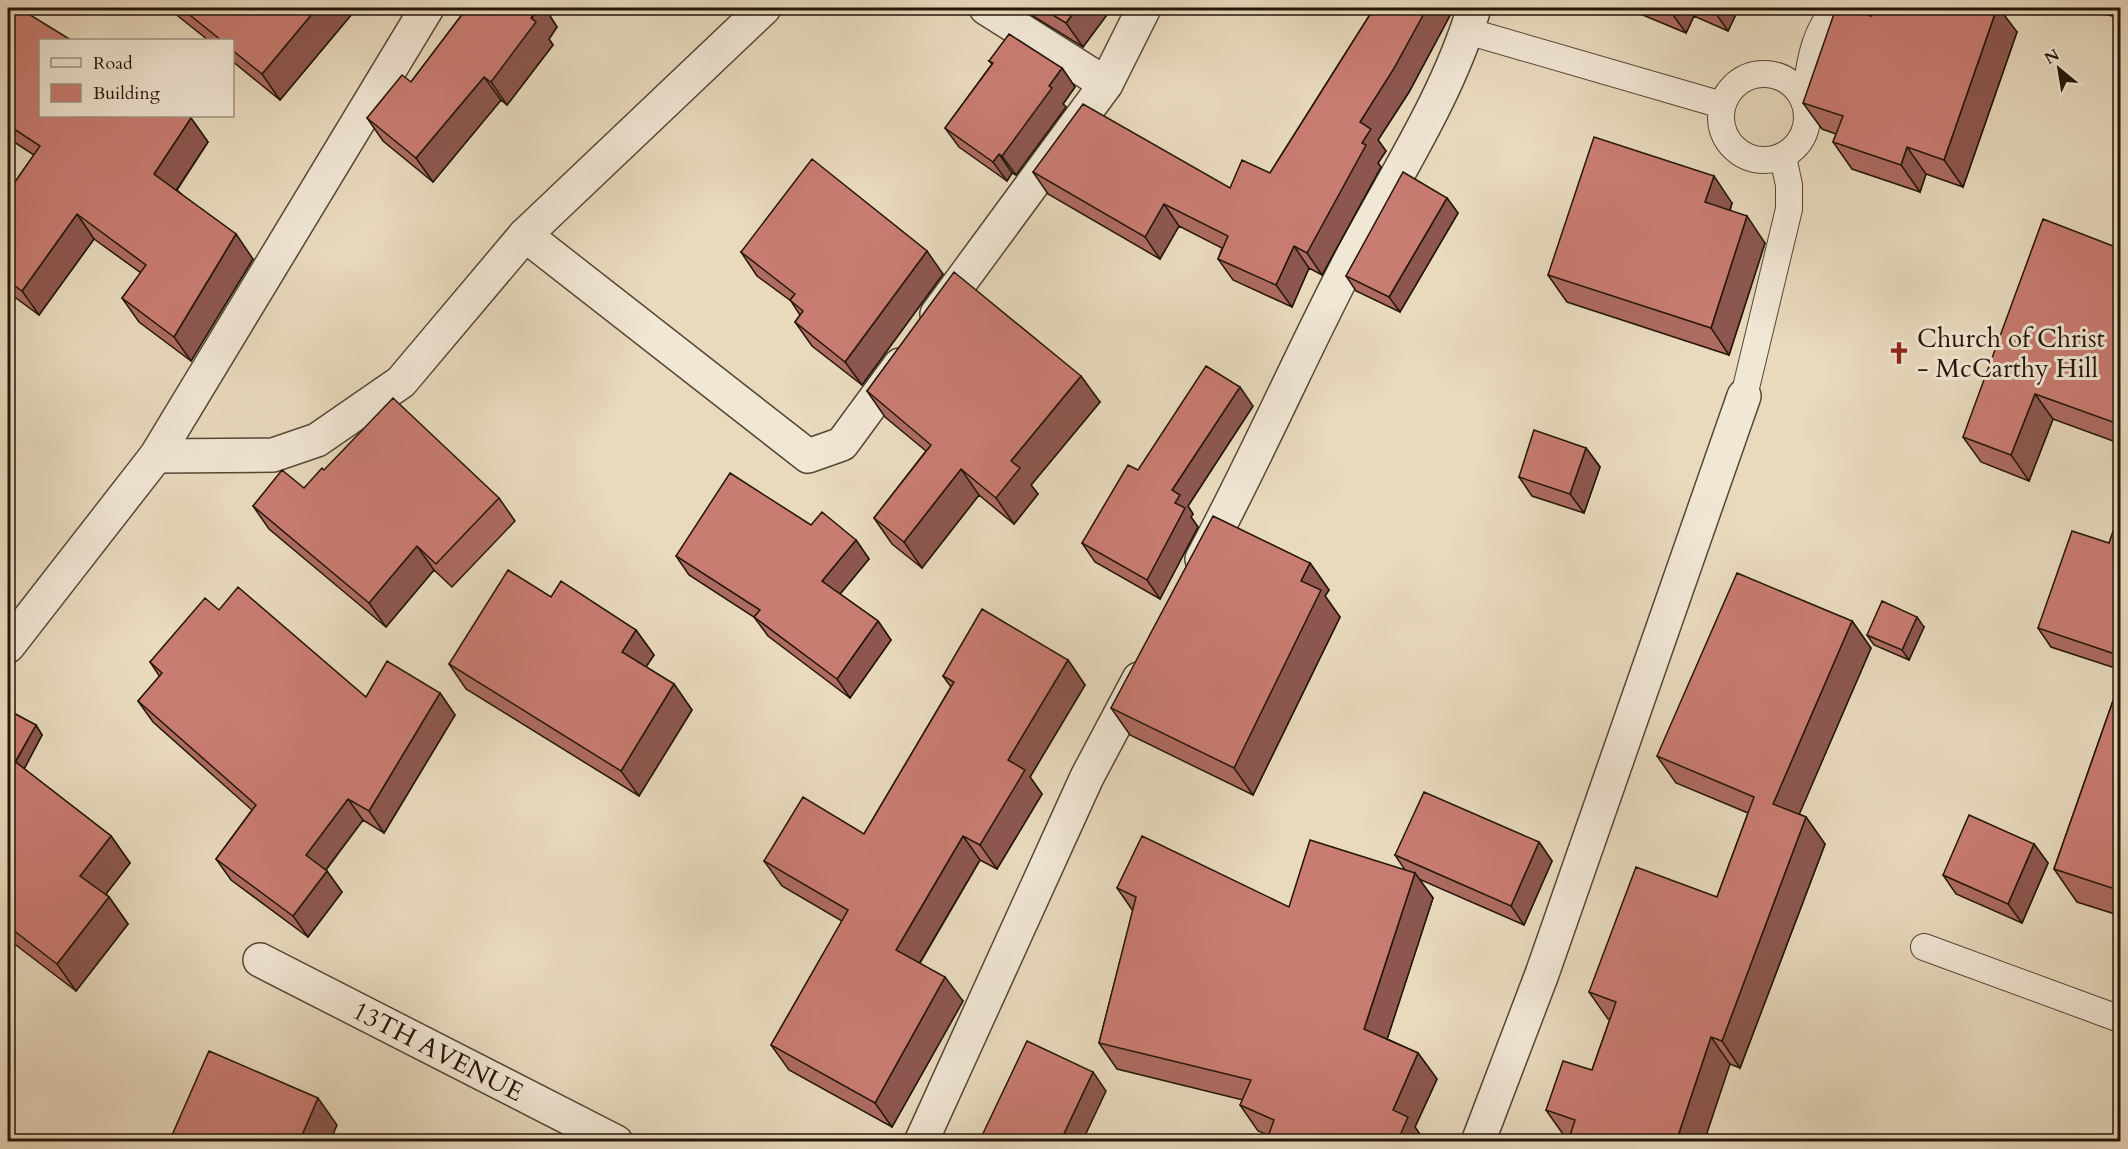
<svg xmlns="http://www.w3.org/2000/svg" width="2128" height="1149" font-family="Cardo,serif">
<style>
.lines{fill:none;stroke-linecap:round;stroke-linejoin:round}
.service-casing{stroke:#544736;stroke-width:28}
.minor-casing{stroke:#544736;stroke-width:36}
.service{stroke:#f1e7d5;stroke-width:26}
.minor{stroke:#f1e7d5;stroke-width:33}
.wall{fill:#ad6b62;stroke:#231609;stroke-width:1.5}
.shaded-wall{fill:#8d5750;stroke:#231609;stroke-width:1.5}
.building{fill:#c97c72;stroke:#231609;stroke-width:1.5}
.labels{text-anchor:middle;stroke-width:6;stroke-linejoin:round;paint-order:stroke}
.poi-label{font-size:26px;fill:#231609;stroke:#f1e7d5;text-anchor:start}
.street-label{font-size:26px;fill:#231609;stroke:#f1e7d5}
</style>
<rect width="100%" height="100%" fill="#e9dabe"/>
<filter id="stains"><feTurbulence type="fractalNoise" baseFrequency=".00333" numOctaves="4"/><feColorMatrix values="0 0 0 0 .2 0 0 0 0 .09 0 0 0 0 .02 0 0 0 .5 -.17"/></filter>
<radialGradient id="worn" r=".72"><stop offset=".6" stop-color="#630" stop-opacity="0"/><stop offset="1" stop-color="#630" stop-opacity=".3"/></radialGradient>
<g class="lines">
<g class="service-casing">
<path id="service" d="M1467 31 1722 105
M1721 117a43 43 0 1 1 86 0a43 43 0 1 1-86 0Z
M1804 102C1809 71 1812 29 1838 8
M1744 396 1789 209V185L1783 157
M1924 947 2120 1019"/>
</g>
<g class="minor-casing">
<g id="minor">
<path d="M986 8 1106 84"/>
<path d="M525 235 808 456 842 444 900 365"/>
<path d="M937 314 1106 84 1144 8"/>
<path d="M156 456 273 455 317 440 401 382 525 235 764 8"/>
<path d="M1202 559C1256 459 1301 354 1354 253 1397 173 1448 95 1474 8"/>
<path d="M8 646 156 456 427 8"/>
<path id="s1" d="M260 960 616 1142"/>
<path d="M921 1142 1087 777 1139 679"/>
<path d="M1478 1142 1542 974 1744 396"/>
</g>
</g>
<use href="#service" class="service"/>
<use href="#minor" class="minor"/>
</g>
<path class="wall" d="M8 8 191 118 208 142 177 190 253 259 191 361 139 322 122 298 141 273 94 239 39 315 8 292V192L34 155 8 138Z
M168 8H357L280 100 232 61V40H208Z
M467 8H556L550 16 557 27 549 39 553 45 507 105 501 100 433 182 383 141 367 118 411 82Z
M1020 8H1112L1083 47Z
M1366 8H1454L1409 92 1378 140 1386 151 1378 163 1381 167 1322 275 1309 268 1292 307 1233 280 1218 259 1222 248 1179 226 1160 259 1048 194 1033 172 1230 188 1270 173 1369 16 1365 10Z
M1626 8H1739L1728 31 1694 16 1686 33Z
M2078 8H2121V18Z
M1871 16 2017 32 1963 187 1926 174 1920 192 1852 169 1833 142 1836 134 1822 129 1803 103Z
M989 61 1062 68 1075 87 1063 104 1066 107 1016 175 1012 173 1007 181 959 147 945 128 992 64Z
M1447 198 1458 213 1400 312 1356 291 1346 276Z
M1732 203 1730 211 1765 243 1729 355 1567 302 1548 275Z
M2121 249V444L2053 419 2029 481 1981 462 1963 437Z
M741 252 943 274 862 385 812 346 795 322 800 315 791 301 757 276Z
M867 391 1100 402 1031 485 1038 494 1014 524 979 495 922 568 892 544 874 518 926 451 885 417Z
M1253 406 1188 506 1193 514 1191 517 1198 527 1160 599 1095 562 1082 543 1138 470Z
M1586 448 1600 467 1584 513 1532 496 1519 477Z
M324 470 499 498 515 521 452 587 434 570 386 627 269 529 253 506 304 488Z
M2121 517V670L2051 647 2038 628 2109 543Z
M811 525 856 540 869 559 840 594 878 621 891 640 850 698 768 636 754 617 689 575 676 556Z
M1310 563 1329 590 1325 596 1340 617 1253 795 1130 735 1111 708Z
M551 597 636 630 654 655 646 667 674 684 692 710 639 796 466 689 449 664Z
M219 610 366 697 440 693 455 715 384 833 363 820 326 870 342 892 308 937 231 880 216 859 252 810 153 722 138 701 160 677 150 662Z
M1852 621 1871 648 1799 814 1806 817 1825 844 1740 1068 1730 1064 1569 1139 1565 1137 1546 1110 1592 1070 1610 1019H1608L1589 992 1717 897 1748 813 1676 783 1657 756Z
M1924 627 1909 660 1874 645 1867 635Z
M1068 660 1085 685 1030 777 1042 794 997 869 980 860 920 963 963 1001 892 1127 789 1070 771 1045 842 921 782 886 764 861 864 834 951 687 943 676Z
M2121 678V916L2077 902 2054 869Z
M8 710 36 725 42 735 24 769 111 836 130 863 106 894 109 897 128 924 76 991 8 939Z
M1539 842 1552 861 1524 925 1419 879 1433 898 1387 1039 1418 1053 1437 1079 1415 1127 1425 1142H1266L1268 1135 1258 1131 1240 1105 1243 1100 1117 1069 1099 1043 1133 911 1117 888 1289 907 1405 870 1395 855Z
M2034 844 2048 863 2022 923 1956 894 1943 875Z"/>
<path class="shaded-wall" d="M317 8H357L280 100 262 74Z
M538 8H556L550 16 557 27 549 39 553 45 507 105 491 82Z
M1077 8H1112L1083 47 1066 23Z
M1427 8H1454L1409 92 1378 140 1386 151 1378 163 1381 167 1322 275 1307 253 1362 143 1360 122Z
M1668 8H1687L1694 16 1686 33Z
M1712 8H1739L1728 31Z
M1997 8H1999L2017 32 1963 187 1944 160Z
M1062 68 1075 87 1063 104 1066 107 1016 175 1002 156 1049 86Z
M484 77 501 100 433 182 416 158Z
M191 118 208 142 171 198 154 174Z
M1907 147 1926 174 1920 192 1901 165Z
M999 154 1012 173 1007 181 993 162Z
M1714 176 1732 203 1723 229 1705 202Z
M1447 198 1458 213 1400 312 1389 297Z
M1164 204 1179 226 1160 259 1145 237Z
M77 214 94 239 39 315 22 291Z
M1747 216 1765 243 1729 355 1711 328Z
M236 234 253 259 191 361 174 337Z
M1294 246 1309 268 1292 307 1276 285Z
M927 251 943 274 862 385 845 362Z
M1081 376 1100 402 1031 485 1038 494 1014 524 996 498 1011 461Z
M1240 387 1253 406 1188 506 1193 514 1191 517 1198 527 1160 599 1147 580 1175 503 1172 490Z
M2035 394 2053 419 2029 481 2011 455Z
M1586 448 1600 467 1584 513 1570 494Z
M961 469 979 495 922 568 904 542Z
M856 540 869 559 835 600 822 581Z
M417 546 434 570 386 627 369 603Z
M1310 563 1329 590 1325 596 1340 617 1253 795 1234 768 1301 581Z
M1917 617 1924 627 1909 660 1902 650Z
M878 621 891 640 850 698 837 679Z
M1852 621 1871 648 1792 831 1773 804Z
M636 630 654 655 639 677 622 652Z
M2121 638V662L2115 654Z
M1068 660 1085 685 1030 777 1042 794 997 869 980 845 1008 760Z
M674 684 692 710 639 796 621 771Z
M440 693 455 715 384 833 369 811Z
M36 725 42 735 22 773 15 763Z
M348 799 363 820 321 876 306 855Z
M1806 817 1825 844 1740 1068 1722 1041Z
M111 836 130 863 99 903 80 876Z
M963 836 980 860 913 974 896 950Z
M1539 842 1552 861 1524 925 1511 906Z
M2034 844 2048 863 2022 923 2008 904Z
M327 871 342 892 308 937 293 916Z
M1415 873 1433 898 1382 1055 1364 1029Z
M109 897 128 924 76 991 57 964Z
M945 977 963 1001 892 1127 875 1103Z
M1711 1037 1730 1064 1704 1142H1676Z
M1418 1053 1437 1079 1415 1127 1425 1142H1397L1393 1110Z
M1093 1072 1106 1091 1082 1142H1060Z
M318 1098 337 1125 330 1142H299Z"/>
<path class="building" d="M8 8H19L71 40H40V116H188L191 118 154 174 236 234 174 337 122 298 146 265 77 214 22 291 8 281V192L40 146 8 125Z
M181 8H317L262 74 232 50V40H221Z
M467 8H538L531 18 536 22 491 82 484 77 416 158 367 118 402 75 411 82Z
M1041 8H1077L1066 23Z
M1366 8H1427L1393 70 1360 122 1371 129 1362 143 1366 145 1307 253 1294 246 1276 285 1218 259 1228 236 1164 204 1145 237 1033 172 1083 104 1230 188 1242 160 1270 173 1371 13 1365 10Z
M1836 8H1847L1871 16 1874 8H1997L1944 160 1907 147 1901 165 1833 142 1843 116 1803 103Z
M1009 34 1062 68 1049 86 1052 88 1002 156 999 154 993 162 945 128 993 63 989 61Z
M1594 137 1714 176 1705 202 1747 216 1711 328 1548 275Z
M812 159 927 251 845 362 795 322 803 311 790 300 795 294 741 252Z
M1403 172 1447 198 1389 297 1346 276Z
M2043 219 2121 249V425L2035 394 2011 455 1963 437Z
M954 272 1081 376 1011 461 1020 468 996 498 961 469 904 542 874 518 931 445 867 391Z
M1206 366 1240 387 1172 490 1180 495 1175 503 1185 508 1147 580 1082 543 1128 465 1138 470Z
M393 398 499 498 436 564 417 546 369 603 253 506 282 470 304 488 322 468 324 470Z
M1534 430 1586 448 1570 494 1519 477Z
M730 473 811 525 822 512 856 540 822 581 878 621 837 679 754 617 760 610 676 556Z
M1213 516 1310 563 1301 581 1321 590 1234 768 1111 708Z
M2118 517H2121V638L2115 654 2038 628 2072 531 2109 543Z
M508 570 551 597 561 581 636 630 622 652 674 684 621 771 449 664Z
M1737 573 1852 621 1773 804 1806 817 1722 1041 1711 1037 1676 1142H1568L1575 1120 1546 1110 1563 1061 1592 1070 1616 1002 1589 992 1636 867 1717 897 1754 797 1657 756Z
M238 587 366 697 387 661 440 693 369 811 348 799 306 855 327 871 293 916 216 859 256 805 138 701 162 673 150 662 205 598 219 610Z
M1882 601 1917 617 1902 650 1867 635Z
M982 609 1068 660 1008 760 1025 770 980 845 963 836 896 950 945 977 875 1103 771 1045 848 910 764 861 803 797 864 834 954 682 943 676Z
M2121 678V891L2054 869Z
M8 710 36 725 15 762 8 756Z
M8 756 111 836 80 876 109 897 57 964 8 926Z
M1424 792 1539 842 1511 906 1395 855Z
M1969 815 2034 844 2008 904 1943 875Z
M1142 836 1289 907 1310 840 1415 873 1364 1029 1418 1053 1393 1110 1408 1117 1397 1142H1266L1274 1120 1240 1105 1251 1080 1099 1043 1136 897 1117 888Z
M1027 1041 1093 1072 1060 1142H979Z
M209 1051 318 1098 299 1142H169Z"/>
<defs>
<g id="church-bare" transform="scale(1.8)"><path d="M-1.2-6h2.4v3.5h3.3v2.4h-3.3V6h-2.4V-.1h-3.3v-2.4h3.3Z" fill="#8f2418" stroke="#f1e7d5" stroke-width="2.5" paint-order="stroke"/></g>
</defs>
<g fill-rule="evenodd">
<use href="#church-bare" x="1899" y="353"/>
</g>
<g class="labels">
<g class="poi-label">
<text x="1917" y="347">Church of Christ<tspan x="1917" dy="30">- McCarthy Hill</tspan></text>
</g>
<g class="street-label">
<text dy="9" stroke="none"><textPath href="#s1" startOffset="200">13TH AVENUE</textPath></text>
</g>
</g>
<rect width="2128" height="1149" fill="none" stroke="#e9dabe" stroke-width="30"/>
<rect x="9" y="9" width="2110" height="1131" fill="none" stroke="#231609" stroke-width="3"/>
<rect x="15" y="15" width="2098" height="1119" fill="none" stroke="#231609" stroke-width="1.5"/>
<rect x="39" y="39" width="195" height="78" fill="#f1e7d5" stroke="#9f9383" stroke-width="1.5"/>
<rect x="51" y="58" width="30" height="9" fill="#f1e7d5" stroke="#9f9383" stroke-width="1.5"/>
<text x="93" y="69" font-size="18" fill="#231609">Road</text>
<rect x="51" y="84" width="30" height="18" fill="#c97c72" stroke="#9f9383" stroke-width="1.5"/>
<text x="93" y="99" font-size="18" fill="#231609">Building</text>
<g transform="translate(2059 69) rotate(330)" stroke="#f1e7d5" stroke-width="4.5" paint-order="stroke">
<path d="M0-4.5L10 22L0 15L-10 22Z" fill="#231609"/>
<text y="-9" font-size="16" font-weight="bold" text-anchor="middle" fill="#231609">N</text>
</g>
<rect width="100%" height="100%" filter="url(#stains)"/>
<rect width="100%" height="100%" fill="url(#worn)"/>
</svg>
